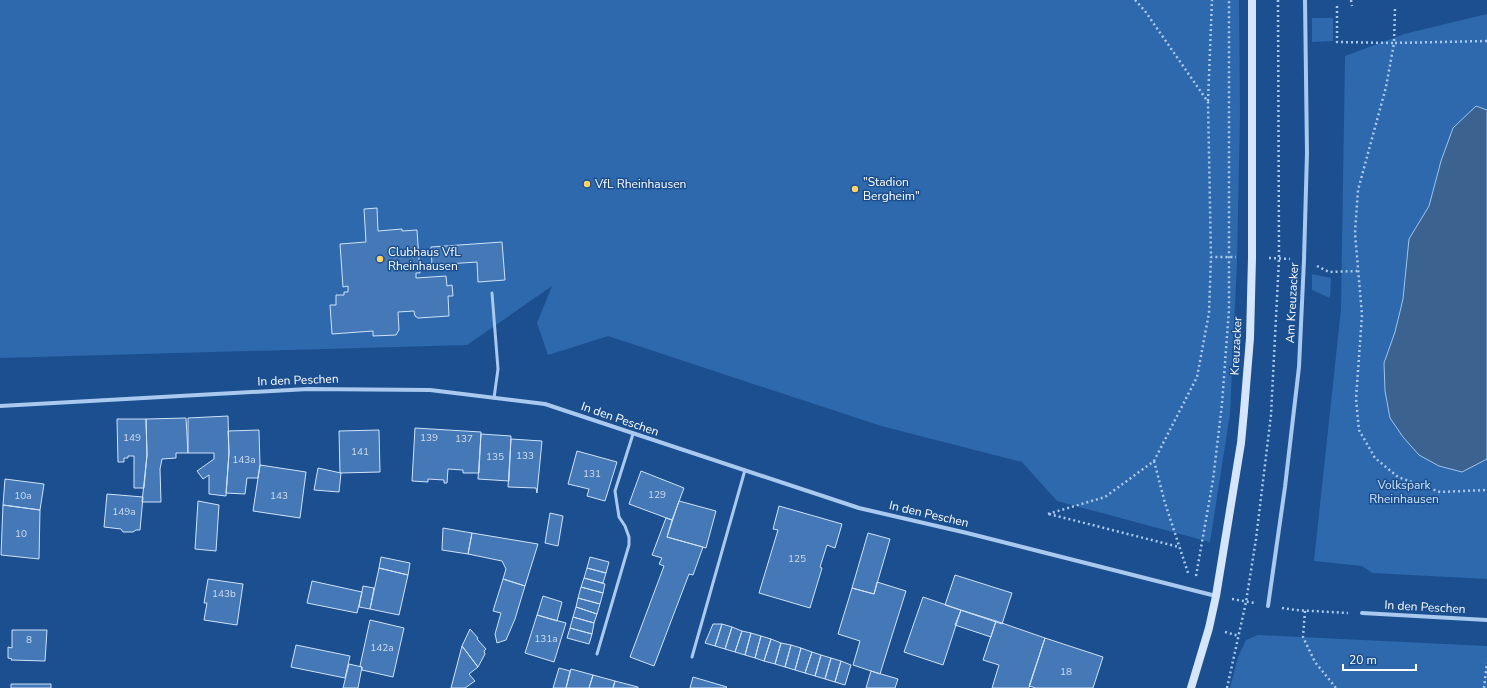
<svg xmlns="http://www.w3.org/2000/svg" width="1487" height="688" font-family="'Nunito Sans',sans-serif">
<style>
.green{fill:#2e69ad}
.water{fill:#3c6290;stroke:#9cc4f0}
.building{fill:#4478b7;stroke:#cfe3fa}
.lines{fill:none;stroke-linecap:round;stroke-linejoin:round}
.path{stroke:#a9c9ee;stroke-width:2.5;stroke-dasharray:2 3;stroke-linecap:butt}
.lane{stroke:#a9c9ee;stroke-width:3}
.street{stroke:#a9c9ee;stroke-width:4}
.secondary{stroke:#d6e6fa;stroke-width:8}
.poi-dot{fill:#ffd166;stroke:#1b4f8f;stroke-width:1.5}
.labels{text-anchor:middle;stroke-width:3;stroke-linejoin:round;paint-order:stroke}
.number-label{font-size:10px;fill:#d0dded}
.poi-label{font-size:12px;fill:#fff;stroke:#1b4f8f;text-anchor:start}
.street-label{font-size:12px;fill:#fff;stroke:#1b4f8f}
.park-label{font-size:12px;fill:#cfe3fa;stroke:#1b4f8f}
</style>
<rect width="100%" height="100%" fill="#1b4f8f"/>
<path class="green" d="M0 0H1239L1240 115 1237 261 1230 414 1210 542 1057 501 1022 462 881 426 608 336 548 355 537 323 552 286 467 345 0 358Z
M1487 14V579L1372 573 1362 566 1314 561 1341 309 1345 56 1404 34Z
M1312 18H1333V41L1312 42Z
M1312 274 1331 278 1330 298 1312 290Z
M1258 635 1487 646V688H1230L1238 657 1246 640Z"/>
<path class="water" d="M1476 106 1487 110V459L1462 472 1439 466 1419 455 1403 437 1390 418 1385 391 1384 363 1395 332 1403 299 1409 239 1429 206 1441 161 1453 128Z"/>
<path class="building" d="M377 208 378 231 402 229V231L417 230 420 273H416V278L446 276 447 286 452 285 453 296H448L449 316 418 318 415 316 414 311 398 312 399 330 396 335 373 336V331L332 334 330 305H336V295H344V292H348V286L343 287 340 244 366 242 364 209Z
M502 242 505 280 478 282 477 262 432 265 431 247Z
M228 416 229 453 226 496 209 494V475L203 479 197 471 214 459V453H188V418Z
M186 418 188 453H176V458L162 459 160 469 161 502H142L147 455 146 419Z
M117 419H146L147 455 144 488H134V456H128V458H124V462H118Z
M415 428 481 432 479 473H463V470L448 469 447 483H444V480L428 479V482L412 481Z
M259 430 260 465 258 478H247L245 494 226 493 229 453 228 431Z
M379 430 380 472 340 473 339 431Z
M481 434 511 436 509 481 478 479Z
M511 439 542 441 537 493 536 488 508 487Z
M577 451 617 462 605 501 587 496 589 489 568 484Z
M260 465 306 472 300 518 253 511Z
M318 468 341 473 339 492 314 490Z
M641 471 684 488 672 520 629 504Z
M5 479 44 484 40 510 3 505Z
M107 494 143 497 140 530H136L133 532H123L121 529 104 527Z
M198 501 219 505 216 551 195 549Z
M679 501 716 511 706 548 667 537Z
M3 505 40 510 39 559 1 555Z
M779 506 842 524 835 548 827 545 820 567 822 568 810 608 759 593 778 530 773 529Z
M550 513 563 516 558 546 545 543Z
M666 518 672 520 667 537 703 547 693 575 689 574 654 666 630 657 664 566 659 564 662 558 652 555Z
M443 528 472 533 468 554 442 550Z
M472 533 538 544 525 586 503 579 506 569 502 561 468 554Z
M868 533 890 539 874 594 852 588Z
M381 557 410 563 408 575 379 568Z
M590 557 609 562 606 573 587 568Z
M379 568 408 575 399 615 370 609Z
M587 568 606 573 603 583 584 578Z
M955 575 1012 593 1002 624 945 605Z
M584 578 605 584 603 593 581 587Z
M208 579 243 584 237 625 204 620 207 603H204Z
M503 579 525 586 515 619 506 640 497 643 495 634 501 613 493 611Z
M312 581 362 592 357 613 307 603Z
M877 582 906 591 880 674 853 665 860 641 838 634 852 588 874 594Z
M363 586 374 588 370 609 359 607Z
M581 587 603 593 600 604 578 598Z
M543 596 562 602 557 621 537 615Z
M923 597 961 610 943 665 904 652Z
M578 598 600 604 597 614 576 607Z
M576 607 597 614 594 623 573 617Z
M961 610 996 621 991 637 955 625Z
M537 615 566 623 554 662 525 653Z
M573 617 594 623 592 634 570 628Z
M370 620 404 628 393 677 362 670V667L360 666Z
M996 621 1045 638 1029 688H992L999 665 983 660Z
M713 624H722L715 646 705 643Z
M722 624 732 627 725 649 715 646Z
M732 627 742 631 735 652 725 649Z
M570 628 592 634 589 644 567 638Z
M470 629 478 638 477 639 486 649 484 651 485 654 478 667 462 646Z
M12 630H47L45 661 11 660 12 659 8 658V647L12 648Z
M742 631 751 633 745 655 735 652Z
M751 633 761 636 755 658 745 655Z
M761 636 771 639 764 661 755 658Z
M1045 638 1103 657 1093 688H1036L1029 686Z
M771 639 781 643 775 664 764 661Z
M781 643 791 645 785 667 775 664Z
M296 645 350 656 345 678 291 667Z
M791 645 801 648 795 670 785 667Z
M462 646 478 667 469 674 475 681 465 688H451Z
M801 648 812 652 805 673 795 670Z
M812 652 821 655 815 676 805 673Z
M821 655 831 658 825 679 815 676Z
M831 658 841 661 835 682 825 679Z
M841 661 851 665 845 685 835 682Z
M349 664 362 667 358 688H343Z
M559 668 570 671 566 688H553Z
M571 669 593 675 589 688H566Z
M871 671 898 679 895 688H866Z
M593 675 615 681 613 688H589Z
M693 677 727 687 726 688H690Z
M615 681 638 687V688H613Z
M11 684H51V688H11Z"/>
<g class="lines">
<path class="path" d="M1135 0 1145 11 1208 102 1211 257H1236
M1351 0 1352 6
M1337 6V42L1394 43 1395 8
M1487 41 1394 43 1386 87 1358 190 1355 233 1362 315 1356 399 1359 430 1375 458 1398 477 1440 492 1487 490
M1208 101 1212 0
M1269 258 1290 259
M1317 266 1329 272 1357 271
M1154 461 1165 503 1188 573
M1048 514 1105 497 1154 461 1197 377 1209 313 1211 257
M1049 514 1179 547
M1196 576 1213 480 1222 404 1229 309V0
M1232 599 1255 603
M1282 608 1295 610 1348 613
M1305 611 1303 637 1315 662 1336 688
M1225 632 1239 636
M1227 688 1246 602 1256 539 1271 415 1279 259 1278 0
M1484 688 1487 663"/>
<path class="lane" d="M492 293 498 369 494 398
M597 654 629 545V537L625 526 619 517 615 491 633 434
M692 657 745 470"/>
<path class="street" d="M0 406 308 389 430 390 545 404 859 508 967 533 1216 596
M1268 606 1285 487 1299 367 1304 260 1307 153 1305 0
M1362 613 1487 620"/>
<path class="secondary" d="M1191 688 1209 628 1216 596 1241 443 1244 411 1250 338 1252 258V0"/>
</g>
<g class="poi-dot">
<circle cx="587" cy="184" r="4"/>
<circle cx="855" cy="189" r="4"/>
<circle cx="380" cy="259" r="4"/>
</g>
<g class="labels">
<g class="number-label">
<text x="132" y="441">149</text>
<text x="429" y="441">139</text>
<text x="464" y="442">137</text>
<text x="360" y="455">141</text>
<text x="525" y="459">133</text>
<text x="495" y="460">135</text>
<text x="244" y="463">143a</text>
<text x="592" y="477">131</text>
<text x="657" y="498">129</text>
<text x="23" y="499">10a</text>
<text x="279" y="499">143</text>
<text x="124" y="515">149a</text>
<text x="21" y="537">10</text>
<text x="797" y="562">125</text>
<text x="224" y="597">143b</text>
<text x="546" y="642">131a</text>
<text x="29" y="643">8</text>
<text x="382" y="651">142a</text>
<text x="1066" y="675">18</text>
</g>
<g class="poi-label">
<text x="863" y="186">"Stadion<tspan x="863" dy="14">Bergheim"</tspan></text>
<text x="595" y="188">VfL Rheinhausen</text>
<text x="388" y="256">Clubhaus VfL<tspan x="388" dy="14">Rheinhausen</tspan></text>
</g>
<g class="street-label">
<text transform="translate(1292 303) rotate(-87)" y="4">Am Kreuzacker</text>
<text transform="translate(1236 346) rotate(-87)" y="4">Kreuzacker</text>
<text transform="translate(298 380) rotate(-2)" y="4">In den Peschen</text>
<text transform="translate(620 419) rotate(19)" y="4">In den Peschen</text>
<text transform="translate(929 514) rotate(13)" y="4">In den Peschen</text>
<text transform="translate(1425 607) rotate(3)" y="4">In den Peschen</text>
</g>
<g class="park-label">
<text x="1404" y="489">Volkspark<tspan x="1404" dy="14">Rheinhausen</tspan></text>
</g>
</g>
<path d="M1343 664v6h73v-6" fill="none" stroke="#ffffff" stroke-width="2"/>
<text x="1349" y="664" font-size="12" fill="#ffffff" stroke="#1b4f8f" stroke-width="3" paint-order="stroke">20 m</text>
</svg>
